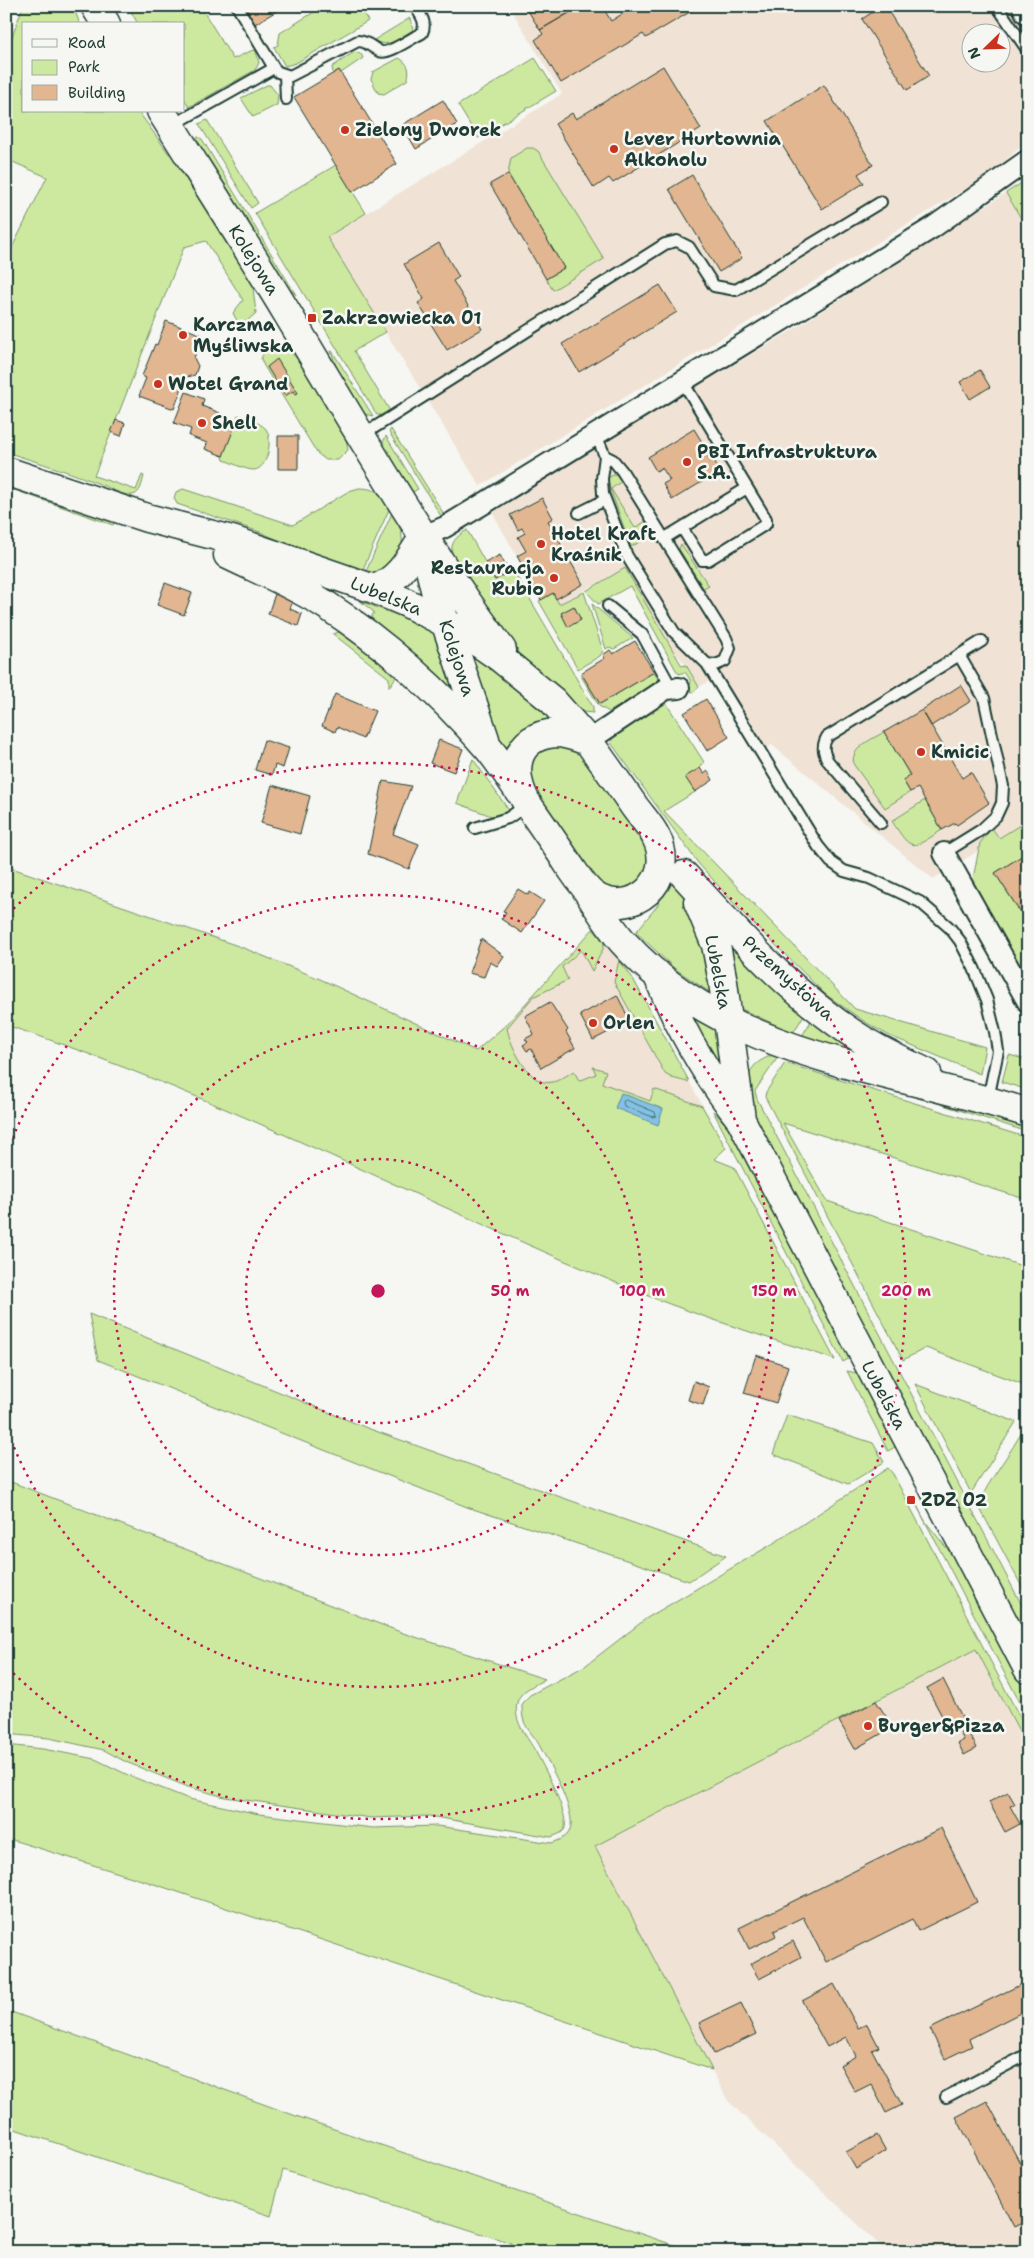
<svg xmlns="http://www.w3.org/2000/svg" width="1034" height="2258" font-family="'Shantell Sans',sans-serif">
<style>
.built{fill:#f0e3d5;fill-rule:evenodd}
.green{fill:#cde99f;stroke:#76936a}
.water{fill:#84c1e4;stroke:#5c8c9e}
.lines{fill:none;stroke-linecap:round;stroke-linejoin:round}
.shore{stroke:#47727a;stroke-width:1}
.building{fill:#e1b691;stroke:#1f3d34}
.lane-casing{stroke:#1f3d34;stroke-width:14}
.street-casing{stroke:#1f3d34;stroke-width:24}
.secondary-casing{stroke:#1f3d34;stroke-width:31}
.lane{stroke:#f6f6f2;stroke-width:10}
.street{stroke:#f6f6f2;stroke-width:20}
.secondary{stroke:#f6f6f2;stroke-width:28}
.ring{fill:none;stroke:#c2185b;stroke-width:2.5;stroke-dasharray:2.5 5}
.poi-dot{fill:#c8321e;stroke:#f6f6f2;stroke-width:2}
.labels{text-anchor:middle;stroke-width:5;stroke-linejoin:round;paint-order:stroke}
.poi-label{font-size:18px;font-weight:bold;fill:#1f3d34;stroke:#f6f6f2;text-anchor:start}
.street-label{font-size:18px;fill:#1f3d34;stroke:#f6f6f2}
.centre{fill:#c2185b;stroke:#f6f6f2;stroke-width:2.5}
.ring-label{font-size:15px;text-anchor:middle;font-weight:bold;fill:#c2185b;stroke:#f6f6f2;stroke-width:5;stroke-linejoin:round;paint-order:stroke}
</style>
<rect width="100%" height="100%" fill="#f6f6f2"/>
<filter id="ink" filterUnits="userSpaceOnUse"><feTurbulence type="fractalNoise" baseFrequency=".02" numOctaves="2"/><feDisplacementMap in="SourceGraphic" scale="10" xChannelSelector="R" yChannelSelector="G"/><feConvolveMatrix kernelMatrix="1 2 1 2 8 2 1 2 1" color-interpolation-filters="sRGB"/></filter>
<g filter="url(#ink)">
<path class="built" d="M509 6H1028V140L993 172 480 486 327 237 562 94ZM972 32H1002V62H972Z
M1006 193 1028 230V820L933 879 772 745 755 755 709 681 699 687 686 665 671 648 625 568 559 604 553 593 541 600 490 508 794 329Z
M593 929 619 960 614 982 665 1074 672 1078 684 1082 689 1081 726 1148 714 1159 476 1052 514 1016Z
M976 1649 1028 1748V2252H887L728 2101 595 1846Z"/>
<path class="green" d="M23 6H73L80 24H24V111H138L169 154 173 152 252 280 256 313 246 322 237 321 233 313 243 300 206 241 184 247 94 476 136 490 142 475 144 476C142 483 141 493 133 495 124 496 114 490 107 487 74 473 40 463 6 452V260L47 177 6 159V54Z
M128 6H200L233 59 253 50 256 51 259 63 255 70 189 107 184 98V24H138Z
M324 6H359L368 21 296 63 285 66 274 47 278 45 280 33Z
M410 18 413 30C400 37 388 50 374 40Z
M354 52 361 54 363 58 341 73 339 70 333 74 332 67Z
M399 58C408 63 411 70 407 80L384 94 378 93 371 79 373 72Z
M535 58 556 91 478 138 458 105Z
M267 85H270L278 95 277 105 253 117 241 98Z
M207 120 258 203 251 208 199 124Z
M198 137 202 139 296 295 273 274 190 141Z
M527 148H533L538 151 604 259 553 290 546 279 564 268 508 174 511 158Z
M336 165 366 213 327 237 386 332 354 351 390 411 381 415H377L255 213Z
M1028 179V230L1006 193Z
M278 345C309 358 329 408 346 437L348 450 338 460H326L317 453 264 366 261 359C264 350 269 346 278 345Z
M331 351H332L373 416 360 413 344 390Z
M238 415C246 418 261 423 266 429 273 439 268 469 254 470 245 470 233 463 224 460L223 456Z
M391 429 445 516H441L389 432Z
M386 436 418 489 409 494 381 446Z
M615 474 619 475 622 481 611 489 635 528 646 521 653 534 631 547 608 483V478Z
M6 484 115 521 113 525 6 487Z
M359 488C376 488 382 494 390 507L360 576 260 532 177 504 174 498 176 492 183 489 293 525 349 491Z
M392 513C407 538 404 544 392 569L363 578Z
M467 530 495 580 513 570 593 707V713L583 712 526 663 495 625 452 555C450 542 456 537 467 530Z
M681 544 709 586 704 589 679 549Z
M625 568 682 666 686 665 699 687 693 692 688 690 691 681 685 672 679 674 676 670 630 586 598 604 586 591Z
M584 592 603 651 600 656 578 669 539 601 553 593 559 604Z
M360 601 399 616 442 637 461 700 412 652 371 618 374 612Z
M592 604 633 638 614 649 609 647 606 649Z
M339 632 380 662 396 677 389 687V678L333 634Z
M464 650 504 679 551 719 530 726 520 733 507 755 496 740Z
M654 672 660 682 609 712 599 706 581 676V673L600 704Z
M670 697 671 699 666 703 704 762 700 768 686 777 695 792 664 811 855 1009 985 1047 980 1074 888 1035 865 1022 825 994 739 909 698 863 611 743 613 735Z
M884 732 910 775 903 780 910 792 885 808 854 765C849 748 871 740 884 732Z
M549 743 580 752 648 847 651 865 636 890 600 888 535 795 527 765 531 757Z
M473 759 510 812 494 817 457 803Z
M925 800 942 830C912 849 912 853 892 821Z
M1028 820V852L995 873 1028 924V991L972 884 980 843 992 828 999 838Z
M6 866 241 947 320 979 476 1051 508 1023 593 929 604 942 603 949 592 971 581 950 562 967 568 980 533 997 507 1028C510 1045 530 1088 552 1082 559 1081 567 1075 574 1071L579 1081 596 1074 593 1067 606 1071 602 1083 650 1101 654 1089 702 1106 726 1148 714 1159 734 1167 835 1360C815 1352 793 1346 771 1339 726 1324 680 1309 636 1291 425 1204 223 1096 6 1025Z
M671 879 693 907 714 995 674 968 636 932 657 906Z
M722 939 772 988 804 1015 793 1033 735 1006Z
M619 960 632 977 689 1081 687 1082 672 1078 665 1074 614 982Z
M676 997 719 1022 729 1092Z
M811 1021 846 1045 867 1056 802 1036Z
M776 1054H780L755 1091 757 1099 1028 1617V1640L751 1111C747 1083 741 1065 776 1054Z
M1009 1055 1028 1060V1090L1002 1082Z
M785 1063 1028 1138V1200L783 1123 827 1201 1028 1268V1386L926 1348 903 1360 765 1097 766 1092Z
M835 1074 938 1100 1028 1126V1132L937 1103Z
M713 1111 728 1127 850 1358 843 1362Z
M89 1314 367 1428 726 1556 689 1581 467 1507 98 1360Z
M847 1371 857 1373 892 1437 895 1447 888 1451Z
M915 1384 1016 1422 971 1493Z
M787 1415 873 1443 884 1462 848 1484 773 1454Z
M1025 1426 1028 1427V1598L978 1505C990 1477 1011 1454 1025 1426Z
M888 1468 893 1474 1028 1733V1748L976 1649 595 1846 712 2070 148 1882 6 1838V1745L43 1749 95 1759 128 1775 189 1799 259 1814 373 1828 437 1826 552 1843C559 1840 567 1838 570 1830 578 1813 546 1758 537 1741 532 1734 525 1727 523 1718 522 1713 522 1708 522 1703L530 1695 585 1666 647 1618 774 1543Z
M6 1480 403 1633 545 1679C535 1685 519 1691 517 1703 513 1721 526 1735 534 1749 541 1761 572 1819 564 1830 561 1834 556 1835 551 1837L429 1816 371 1818 225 1797 188 1787 126 1762 104 1750 49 1738 6 1734Z
M916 1504 925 1521 953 1556 998 1641 1028 1698V1718Z
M6 2010 296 2116 694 2252H509L511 2243 283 2170 271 2216 6 2126Z"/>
<path class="water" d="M621 1093 663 1109 658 1125 615 1108Z"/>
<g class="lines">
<path class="shore" d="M626 1100 655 1112 656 1116 653 1117 624 1106 623 1102Z"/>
</g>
<path class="building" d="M244 6H285L255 24Z
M525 6H581L540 30Z
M581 6H602L611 21 635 6H700L646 38 643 34 561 83 535 40 543 34 540 30Z
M882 6H885L929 76 907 90 862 19Z
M663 66 701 129 613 183 609 178 594 188 555 124 572 113 576 119Z
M339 70 397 164 352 192 294 97Z
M824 85 873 165 858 174 864 183 822 209 767 121Z
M443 100 457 124 416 149 402 125Z
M508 174 564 268 546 279 490 184Z
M692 175 742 258 719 272 669 189Z
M439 243 459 277 453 281 482 329 447 350 418 303 424 299 404 264Z
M660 285 677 312 579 372 562 344Z
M166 321 202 335 194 358 198 366 195 375 186 377 174 409 139 396 146 378 142 376 155 344 157 345Z
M277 359 298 393 295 394 293 391 285 396 267 367Z
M980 370 990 387 970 399 960 382Z
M186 392 204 399 202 406 220 413 217 420 235 426 223 456 205 449 207 443 189 436 191 429 174 423Z
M116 420 125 423 121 436 111 432Z
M694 429 707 450 704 451 711 462 714 460 720 471 672 500 663 484 670 480 662 468 656 471 648 457Z
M278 436H298V469H278Z
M542 498 553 518 548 521 583 584 556 599 553 593 541 600 517 556 526 551 518 537 525 533 522 528 518 530 510 515Z
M500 555 509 572 495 580 485 563Z
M165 583 192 593 184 615 157 605Z
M275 594 293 600 290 609 302 614 298 626 268 614Z
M574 606 581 620 568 627 561 613Z
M635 641 654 672 600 704 581 673 605 658 603 655 610 650 613 654Z
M961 685 971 701 931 726 922 710Z
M335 694 375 711 363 739 337 727 335 732 322 726Z
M706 699 729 737 707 751 684 713Z
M922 710 962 778 971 772 989 803 957 825 955 823 942 830 918 788 910 792 903 780 910 775 884 732Z
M264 740 289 748 283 768 275 765 272 775 255 770Z
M439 740 463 749 454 772 430 763Z
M700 768 704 774 708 771 713 780 695 792 685 777Z
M383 781 411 786 393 834 419 844 409 869 368 854Z
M272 785 310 796 300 834 261 823Z
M1028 852V924L995 873Z
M518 889 528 895 530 892 544 901 522 933 501 919 506 912 503 911Z
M481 939 504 956 497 966 490 962 484 977 469 973Z
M617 995 630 1021 593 1040 580 1015Z
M550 1002 568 1030 566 1032 575 1048 541 1068 531 1049 527 1051 523 1045 528 1042 525 1039 534 1034 525 1016Z
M756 1355 788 1366 776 1403 744 1393Z
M694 1381 709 1387 703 1405 688 1400Z
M943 1679 965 1723 950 1731 927 1688Z
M876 1701 893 1727 855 1749 839 1721Z
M967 1730 977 1748 964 1755 958 1743 964 1740 960 1733Z
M1008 1792 1015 1804 1010 1806 1020 1824 1005 1832 989 1802Z
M941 1828 977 1902 918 1931 912 1919 826 1962 803 1917 774 1931 776 1936 749 1949 739 1928Z
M793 1941 801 1957 759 1979 750 1964Z
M1024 1983 1028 1989V2009L969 2039 972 2046 945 2059 930 2029Z
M834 1984 858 2028 867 2024 879 2047 872 2050 902 2105 886 2113 871 2084 855 2092 840 2065 856 2056 846 2037 827 2047 802 2001Z
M741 2003 756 2034 714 2054 699 2023Z
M987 2101 1028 2178V2220L1014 2227 956 2117Z
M877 2135 886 2151 856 2169 846 2152Z"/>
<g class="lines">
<g class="lane-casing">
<path id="lane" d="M237 6 274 68 278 72 290 76 358 41C367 41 371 47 379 51 387 56 413 37 422 33 427 22 421 16 415 6
M997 6 1028 51
M1017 6 1022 16 1028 21
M285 75 286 99
M171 126 274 68
M596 435 605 456 602 479 603 494 627 556 674 632 707 664 818 846 831 862 844 871 869 878 920 902 950 928 960 941 974 968 987 1000 995 1032 998 1051 988 1099
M361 436 665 244 677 241 689 247 714 286 736 290 881 202
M605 456 613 460 622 471 726 638 730 648 725 661 716 665 707 664
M579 513 605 500
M682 528 702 560H708L766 524V519L683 382
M665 538 747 488
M608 606 642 634 671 687
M881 823 828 761C823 752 822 746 827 737L982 641
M475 828 508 818 527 805
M944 853 981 830 996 816 1002 803 1003 786 984 698 959 655
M946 2097 1028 2054"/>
</g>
<g class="street-casing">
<path id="street" d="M424 536 445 527 483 504 932 228 1028 160
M588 741 666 689 679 688
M944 853 1028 1002"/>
</g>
<g class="secondary-casing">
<path id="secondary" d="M95 6 106 24
M161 111C203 178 246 245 287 313 356 427 422 543 502 650
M6 471 147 518 232 540 374 589 405 602 463 632 499 657 553 701 588 741C603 762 619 784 634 806 641 816 651 826 656 837 678 880 631 921 593 895 583 887 576 875 569 865 556 845 542 825 528 805 509 774 513 735 557 733 567 733 578 738 588 741
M425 549 437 598 485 739
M228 555C261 571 295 585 326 605 386 644 441 694 488 748 499 761 509 777 519 791
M374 589C399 581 411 557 424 536
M684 875C740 936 795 999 866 1042 885 1054 906 1063 927 1073
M586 889C598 907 609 926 623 942 727 1058 888 1067 1028 1113
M698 902 716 945 723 982 741 1119
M657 974C678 1026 707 1076 741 1120L1028 1669"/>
</g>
<use href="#lane" class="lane"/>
<use href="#street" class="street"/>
<use href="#secondary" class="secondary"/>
</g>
</g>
<g class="ring">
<circle cx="378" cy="1291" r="132"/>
<circle cx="378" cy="1291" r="264"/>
<path d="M7 1152A396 396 0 1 1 7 1430"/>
<path d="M8 914A528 528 0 1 1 8 1668"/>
</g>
<g class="poi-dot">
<circle cx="345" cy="130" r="5"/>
<circle cx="614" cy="149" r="5"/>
<rect x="307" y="313" width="10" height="10" rx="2.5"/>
<circle cx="183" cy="335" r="5"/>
<circle cx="158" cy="384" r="5"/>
<circle cx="202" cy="423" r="5"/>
<circle cx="687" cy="462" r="5"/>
<circle cx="541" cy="544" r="5"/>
<circle cx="554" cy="578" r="5"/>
<circle cx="921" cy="752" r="5"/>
<circle cx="593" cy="1023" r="5"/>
<rect x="906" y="1495" width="10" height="10" rx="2.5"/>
<circle cx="868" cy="1726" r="5"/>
</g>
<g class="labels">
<g class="poi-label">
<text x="355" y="136">Zielony Dworek</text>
<text x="624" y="145">Lever Hurtownia<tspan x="624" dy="21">Alkoholu</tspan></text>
<text x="322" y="324">Zakrzowiecka 01</text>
<text x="193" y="331">Karczma<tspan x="193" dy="21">Myśliwska</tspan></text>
<text x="168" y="390">Wotel Grand</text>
<text x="212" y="429">Shell</text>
<text x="697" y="458">PBI Infrastruktura<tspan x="697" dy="21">S.A.</tspan></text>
<text x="551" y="540">Hotel Kraft<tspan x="551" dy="21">Kraśnik</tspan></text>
<text x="544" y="574" text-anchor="end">Restauracja<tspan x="544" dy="21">Rubio</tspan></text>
<text x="931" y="758">Kmicic</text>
<text x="603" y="1029">Orlen</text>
<text x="921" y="1506">ZDZ 02</text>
<text x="878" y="1732">Burger&amp;Pizza</text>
</g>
<g class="street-label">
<text transform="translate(254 260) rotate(58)" y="6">Kolejowa</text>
<text transform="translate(386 596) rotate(22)" y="6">Lubelska</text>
<text transform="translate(457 658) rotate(72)" y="6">Kolejowa</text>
<text transform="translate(718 972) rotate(79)" y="6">Lubelska</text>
<text transform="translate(788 978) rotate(42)" y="6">Przemysłowa</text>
<text transform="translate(884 1395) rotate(62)" y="6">Lubelska</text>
</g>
</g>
<circle cx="378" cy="1291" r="8" class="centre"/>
<g class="ring-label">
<text x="510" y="1296">50 m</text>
<text x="642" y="1296">100 m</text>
<text x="774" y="1296">150 m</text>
<text x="906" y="1296">200 m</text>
</g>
<rect width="1034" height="2258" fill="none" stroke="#f6f6f2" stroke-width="25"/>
<rect x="12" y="12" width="1009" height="2233" fill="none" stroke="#1f3d34" stroke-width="2" filter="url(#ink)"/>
<rect x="22" y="22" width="162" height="90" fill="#f6f6f2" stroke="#a0aca6"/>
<rect x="32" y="39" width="25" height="8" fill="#f6f6f2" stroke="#a0aca6"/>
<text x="68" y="48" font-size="15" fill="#1f3d34">Road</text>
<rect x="32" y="60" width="25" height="15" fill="#cde99f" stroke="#a0aca6"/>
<text x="68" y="72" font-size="15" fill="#1f3d34">Park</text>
<rect x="32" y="85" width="25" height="15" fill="#e1b691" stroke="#a0aca6"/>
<text x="68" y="98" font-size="15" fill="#1f3d34">Building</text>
<g transform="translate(986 48) rotate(247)"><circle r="24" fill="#f6f6f2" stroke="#a0aca6"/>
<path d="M0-4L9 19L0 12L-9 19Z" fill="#c8321e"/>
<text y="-8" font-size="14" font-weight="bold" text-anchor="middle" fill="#1f3d34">N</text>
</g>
</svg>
